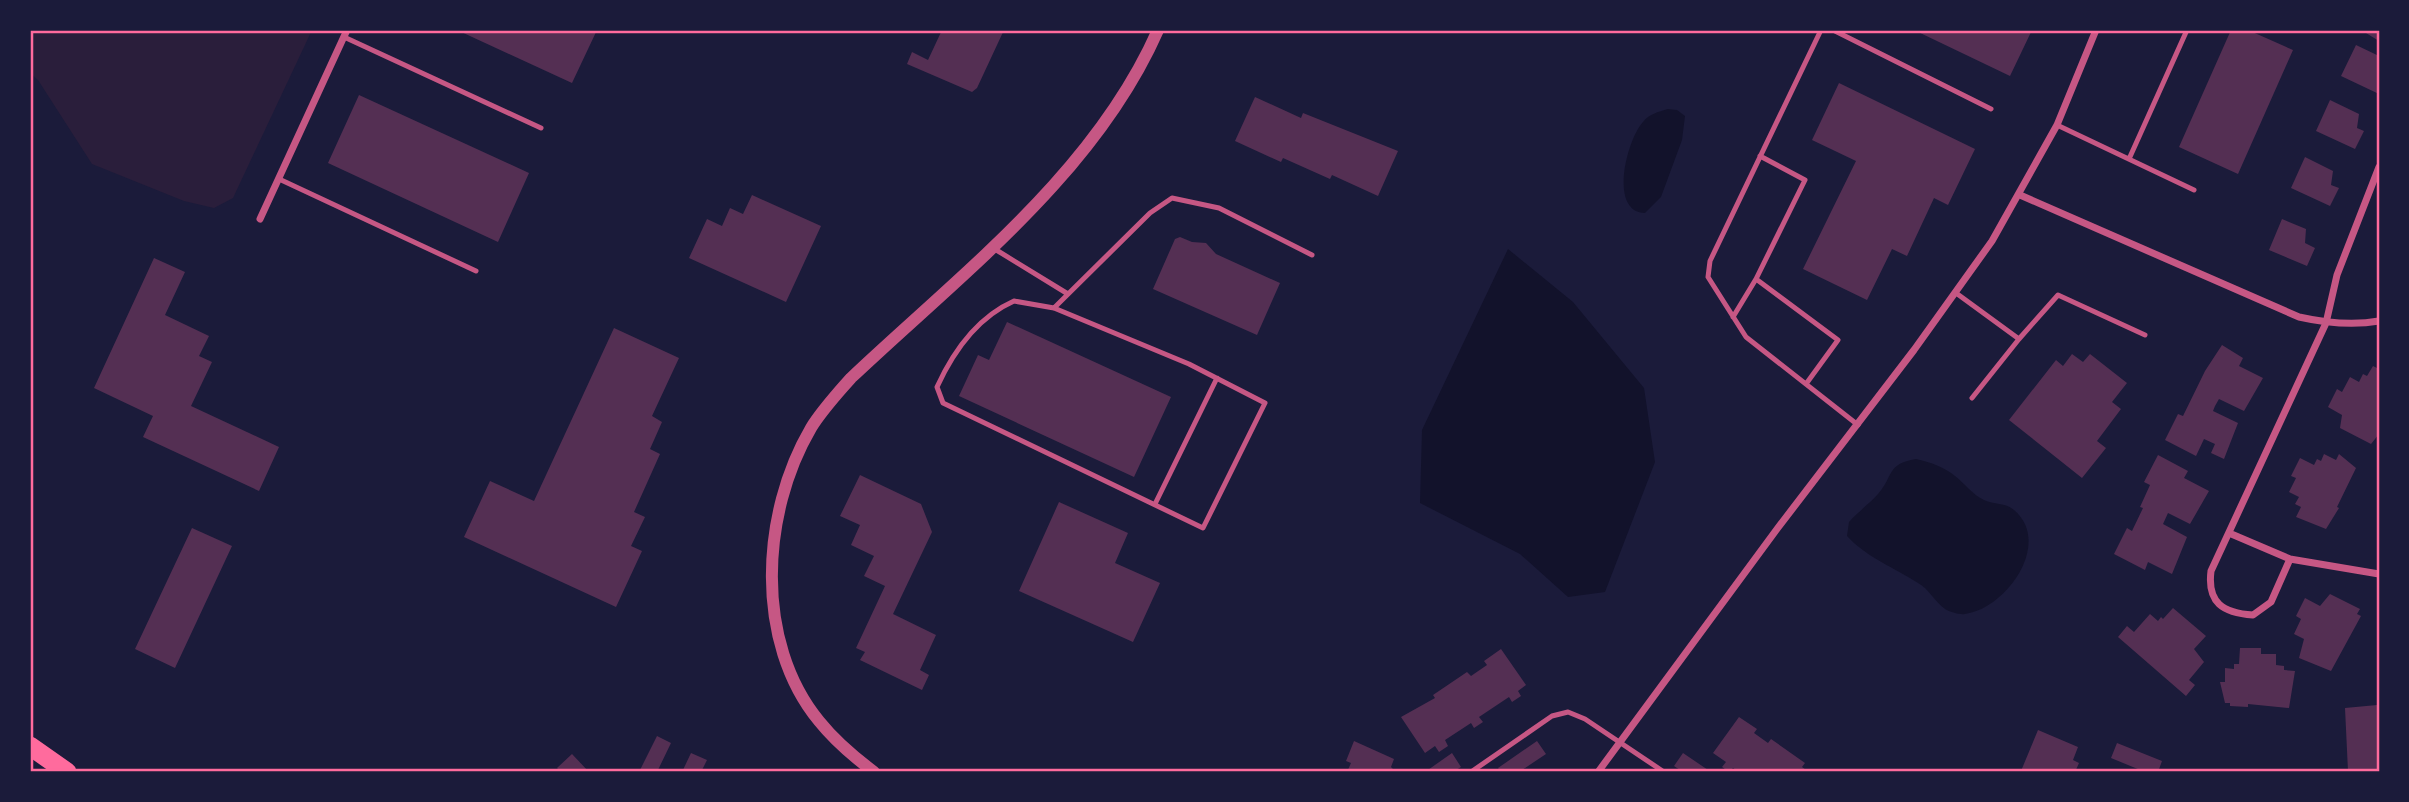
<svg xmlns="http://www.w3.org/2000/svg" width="2409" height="802" font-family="Commissioner,sans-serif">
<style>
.green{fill:#2a1e3b}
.water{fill:#12122b}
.building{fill:#542f53}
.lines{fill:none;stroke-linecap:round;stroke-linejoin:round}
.service{stroke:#c65784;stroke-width:5}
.minor{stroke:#c65784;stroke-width:7}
.tertiary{stroke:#c65784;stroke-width:12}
.motorway{stroke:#ff6b9d;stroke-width:19}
.neatline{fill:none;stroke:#ff6b9d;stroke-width:2.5}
</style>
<rect width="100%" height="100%" fill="#1b1b3a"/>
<path class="green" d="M30 30H312L233 198 214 208 184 201 92 164 38 80 30 73Z"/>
<path class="water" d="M1668 109 1677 110 1685 116 1682 140 1661 197 1645 213C1608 212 1627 139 1643 122 1649 114 1658 112 1668 109Z
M1508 249 1573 302 1644 388 1655 462 1605 592 1568 597 1520 554 1420 503 1422 430Z
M1916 459C1930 462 1944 467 1955 476 1964 483 1973 495 1984 500 1994 505 2005 502 2014 510 2053 543 2006 609 1965 614 1960 615 1950 612 1945 609 1935 602 1929 589 1918 583 1895 568 1866 557 1847 536L1849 522C1858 512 1869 504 1878 494 1894 476 1886 464 1916 459Z"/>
<path class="building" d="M457 30H597L572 83Z
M942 30H1004L977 88 972 92 907 64 912 52 928 60Z
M1914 30H2032L2010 76Z
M2231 30H2248L2293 50 2238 174 2179 147Z
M2369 30H2379V41L2366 33Z
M2356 45 2379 56V94L2341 76Z
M1839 83 1975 149 1948 205 1934 198 1907 256 1892 249 1867 300 1803 269 1856 161 1812 140Z
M359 95 529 173 498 242 328 163Z
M1255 97 1301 118 1303 113 1398 151 1378 196 1332 175 1330 179 1283 158 1281 162 1235 141Z
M2330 100 2359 114 2357 128 2364 131 2355 149 2316 131Z
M2305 157 2333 171 2331 185 2339 188 2330 206 2291 188Z
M752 195 821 226 786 302 689 258 707 219 722 226 730 208 743 214Z
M2282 219 2306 229 2305 243 2315 248 2307 266 2269 250Z
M1180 237 1192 242 1206 243 1216 254 1280 283 1257 335 1153 289 1175 239Z
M154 258 185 272 165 315 209 336 199 356 212 362 191 406 279 447 259 491 143 437 153 416 94 388Z
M1007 322 1171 397 1134 477 959 396 978 355 989 360Z
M614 328 679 358 652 416 662 422 650 449 660 454 634 512 645 517 631 546 642 551 616 607 464 537 490 481 534 501Z
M2222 345 2243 358 2239 366 2263 378 2244 411 2219 399 2215 406 2213 411 2238 423 2224 459 2211 453 2215 444 2204 439 2196 456 2165 440 2178 414 2183 416 2205 371Z
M2072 354 2083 362 2090 354 2127 383 2112 402 2121 409 2097 441 2106 448 2082 478 2009 420 2056 360 2063 366Z
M2373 366 2379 369V434L2371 444 2340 428 2342 415 2328 407 2337 389 2342 392 2350 377 2359 382 2363 374 2367 376Z
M2324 454 2336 460 2339 454 2356 468 2337 507 2339 508 2326 529 2296 517 2301 507 2295 504 2299 497 2289 492 2296 478 2291 476 2300 458 2314 465 2317 459 2321 461Z
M2158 455 2188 471 2184 478 2209 491 2190 524 2168 513 2163 524 2187 537 2172 574 2148 562 2145 570 2114 554 2127 528 2132 531 2143 508 2140 507 2150 485 2144 482Z
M860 475 921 504 932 532 893 614 936 635 920 670 929 675 922 690 860 660 865 652 856 648 885 586 864 576 874 556 851 545 860 525 840 516Z
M1059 502 1128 533 1115 563 1160 583 1133 642 1019 591Z
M192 528 232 546 175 668 135 649Z
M2330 594 2360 609 2357 614 2361 616 2331 671 2299 658 2304 639 2294 634 2301 619 2296 616 2305 598 2320 606Z
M2173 608 2206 636 2194 649 2204 662 2189 680 2195 685 2186 696 2118 637 2127 626 2134 632 2150 614 2158 621 2161 617 2163 619Z
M2240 648H2261V654H2276V665L2284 666V670L2295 671 2289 708 2248 704V707L2230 706V703H2225L2220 682H2225V668L2234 669V664H2239Z
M1501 649 1526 685 1518 691 1521 696 1512 702 1509 697 1479 717 1483 722 1474 728 1471 723 1445 740 1448 746 1439 752 1435 746 1425 753 1401 717 1435 698 1433 695 1467 672 1471 676 1487 665 1484 661Z
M2377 705 2379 772 2348 771 2345 708Z
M1739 717 1757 729 1754 733 1768 743 1771 739 1805 763 1802 767 1809 772H1739L1733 768 1729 772 1722 767 1726 762 1713 753Z
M2038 730 2078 747 2073 760 2079 763 2075 772 2021 771Z
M657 736 671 743 657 772H639Z
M1354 741 1394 759 1391 767 1396 772H1347L1351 763 1346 761Z
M1537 741 1546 754 1519 772H1501L1498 768Z
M2117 743 2162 761 2158 772H2145L2111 758Z
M691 753 707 760 701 772H682Z
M1452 753 1461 767 1453 772H1425Z
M1683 753 1711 772H1683L1674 766Z
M572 754 589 772H561L557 768Z"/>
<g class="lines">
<path class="service" d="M1821 30 1710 261 1708 277 1746 337 1858 425
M1833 30 1991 109
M344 37 541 128
M2057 125 2194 190
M2129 159 2187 30
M279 179 476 271
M993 248 1068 294
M1756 279 1805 180 1760 156
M1956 293 2019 339 2058 295 2145 335
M1014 301 1054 308 1189 364 1265 403 1203 528 943 403 937 387C953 352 978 317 1014 301Z
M1054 308 1150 213 1172 198 1219 208 1312 255
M1733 317 1756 279 1838 340 1806 384
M1972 398 2019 339
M1155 504 1217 378
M1471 772 1552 716 1568 712 1585 719 1664 772"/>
<path class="minor" d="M2020 195 2299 317C2326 323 2352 326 2379 321
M260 219 347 30
M2229 533 2290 559 2379 574
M2290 559 2271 602 2253 615C2223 613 2207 603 2211 571L2326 323 2337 275 2379 167
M1598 772 1777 529 1914 350 1992 241 2057 125 2096 30"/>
<path class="tertiary" d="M874 772C854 757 835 741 819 721 754 642 761 513 811 428 822 410 837 394 851 378 962 273 1095 173 1158 30"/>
<path class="motorway" d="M30 746 67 772"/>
</g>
<rect width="2409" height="802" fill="none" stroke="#1b1b3a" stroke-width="63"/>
<rect x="32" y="32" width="2346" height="738" class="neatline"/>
</svg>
